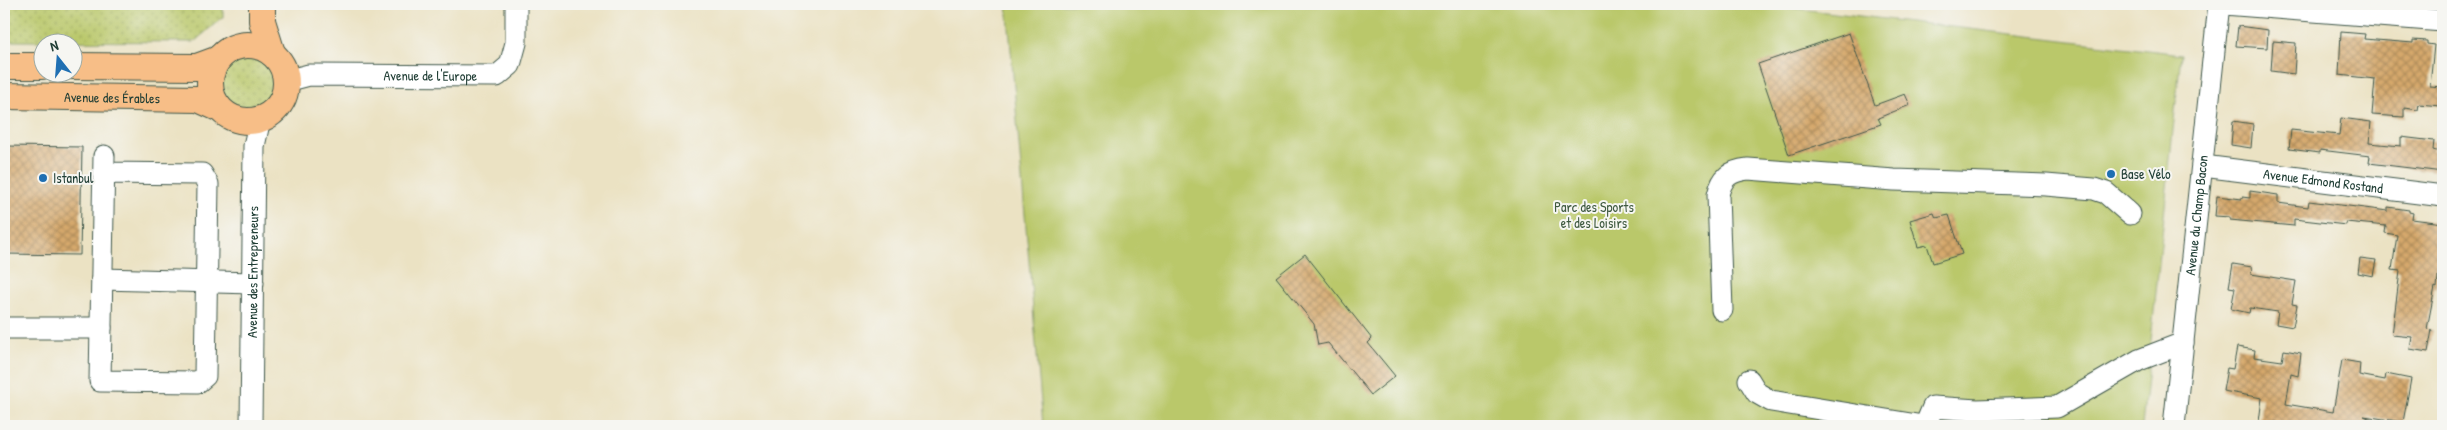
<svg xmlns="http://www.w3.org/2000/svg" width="2447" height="430" font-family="'Patrick Hand',sans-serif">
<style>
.grass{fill:url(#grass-dots);stroke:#6c824f}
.park{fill:#bac86a;stroke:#6c824f}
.building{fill:url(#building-cross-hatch)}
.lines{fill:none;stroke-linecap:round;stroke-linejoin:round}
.minor-casing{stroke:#3e5649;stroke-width:23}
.major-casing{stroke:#3e5649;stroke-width:28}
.minor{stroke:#fff;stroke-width:21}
.major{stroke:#f7be87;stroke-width:26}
.poi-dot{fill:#1f6fb2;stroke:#f6f6f2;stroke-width:2}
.labels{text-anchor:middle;stroke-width:4;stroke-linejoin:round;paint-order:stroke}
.street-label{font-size:14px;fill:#1f3d34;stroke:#f6f6f2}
.poi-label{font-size:14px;fill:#1f3d34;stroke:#f6f6f2;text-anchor:start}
.park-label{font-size:14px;fill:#3e593f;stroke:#f6f6f2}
</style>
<defs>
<pattern id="grass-dots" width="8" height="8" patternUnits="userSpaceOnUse" patternTransform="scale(1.25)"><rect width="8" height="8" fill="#bac86a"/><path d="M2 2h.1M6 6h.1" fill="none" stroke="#97a458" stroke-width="1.8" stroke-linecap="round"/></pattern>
<pattern id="building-cross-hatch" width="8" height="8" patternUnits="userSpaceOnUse" patternTransform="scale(1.25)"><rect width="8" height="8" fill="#d5a86c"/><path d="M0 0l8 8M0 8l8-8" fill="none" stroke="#ac8a5a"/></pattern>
</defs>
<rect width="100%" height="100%" fill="#f6f6f2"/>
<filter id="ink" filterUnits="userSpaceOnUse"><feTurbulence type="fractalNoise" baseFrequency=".02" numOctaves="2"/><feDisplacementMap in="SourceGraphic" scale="10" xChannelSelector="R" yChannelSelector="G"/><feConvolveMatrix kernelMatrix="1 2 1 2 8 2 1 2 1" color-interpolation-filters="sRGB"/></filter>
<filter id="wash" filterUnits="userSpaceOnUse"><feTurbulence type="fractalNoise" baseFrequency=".0096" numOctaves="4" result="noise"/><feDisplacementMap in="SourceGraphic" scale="20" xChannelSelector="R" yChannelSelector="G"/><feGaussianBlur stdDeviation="1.12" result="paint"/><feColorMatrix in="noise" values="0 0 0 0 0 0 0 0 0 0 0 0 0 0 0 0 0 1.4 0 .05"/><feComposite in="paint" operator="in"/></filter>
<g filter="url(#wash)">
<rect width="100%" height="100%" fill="#ebe2c3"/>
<path class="grass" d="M4 4H223V17L194 42 4 41Z
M220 83a27 27 0 1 1 54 0a27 27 0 1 1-54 0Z"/>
<path class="park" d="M1007 4H1758L2181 54 2142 426H1043Z"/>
<g id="blocks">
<path class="building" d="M2238 26 2268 30 2267 48 2236 46Z
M2341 32 2365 34 2364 39 2413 43V40L2427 41V44L2434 45 2430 86 2442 87 2440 106 2419 104 2418 110 2404 108V117L2372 115 2375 79 2339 75Z
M1849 33 1875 105 1905 94 1910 105 1878 118 1881 124 1789 155 1758 64Z
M2273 41 2296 43 2294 74 2271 71Z
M2341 118 2371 122 2369 143 2401 146V137L2434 141 2433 150 2443 153V172L2369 163 2370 156 2320 150V153L2289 149 2291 130 2339 135Z
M2233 121 2253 124 2251 148 2231 145Z
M4 146 82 147 80 255 4 254Z
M2250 191 2278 195V203L2308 207 2309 201 2388 211V207L2409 210V212L2413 213 2412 219 2443 223V276H2438L2437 288 2435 287 2427 329 2432 330 2428 352 2410 349 2412 337 2392 335 2400 271 2392 270 2397 235 2385 233 2386 226 2346 222V225L2294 219V226L2230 220V217L2215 216 2217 196 2242 199V197L2250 198Z
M1934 213 1936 218 1949 215 1962 254 1933 263 1927 245 1918 247 1910 220Z
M1305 254 1372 339 1368 343 1395 376 1371 395 1328 343 1318 345 1314 324 1276 277Z
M2360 258 2376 260 2373 276 2358 273Z
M2233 264 2252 267 2251 274 2296 281 2292 304 2297 305 2293 327 2276 324 2278 312 2250 308 2249 313 2231 309 2235 288 2229 287Z
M2237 347 2255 350 2254 357 2282 361 2284 350 2301 353 2298 376 2291 374 2286 404 2333 412 2342 360 2360 363 2359 375 2385 380 2386 374 2411 379 2403 422 2364 416 2371 419 2370 426H2300L2275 422V425L2259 422 2262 398 2223 391 2227 368 2233 369Z"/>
</g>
</g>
<g filter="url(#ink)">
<use href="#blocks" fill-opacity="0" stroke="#3e5649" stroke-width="1"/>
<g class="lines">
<g class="minor-casing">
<g id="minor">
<path d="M2224 4 2443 21"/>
<path id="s1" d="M286 81 309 75 497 76 510 65 516 43V4"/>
<path id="s2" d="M2203 166 2443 196"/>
<path d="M103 173 202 174 208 184 205 376 198 382 100 381 104 156"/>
<path d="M102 279 253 283"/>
<path d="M1722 310 1718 195C1722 177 1730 171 1748 169L1894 180 2046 185 2094 189 2106 193 2130 214"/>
<path d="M4 328H101"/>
<path d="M1749 380 1757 393 1771 401 1923 426"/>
<path id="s3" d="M251 426 254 146 260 119"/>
<path d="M1925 426 1933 407 1977 410 2057 407 2139 360 2183 343"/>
<path id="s4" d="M2174 426 2219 4"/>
</g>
</g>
<g class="major-casing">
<g id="major">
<path d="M262 4V21L272 53"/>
<circle cx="248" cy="83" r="38"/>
<path d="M4 66H42"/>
<path d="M72 66 197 67 216 60"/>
<path id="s5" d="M4 96 198 99 218 108"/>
</g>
</g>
<use href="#minor" class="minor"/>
<use href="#major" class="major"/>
</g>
</g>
<g class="poi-dot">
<circle cx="2111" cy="174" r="5"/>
<circle cx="43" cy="178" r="5"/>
</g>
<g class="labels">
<g class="street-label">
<text dy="5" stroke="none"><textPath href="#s1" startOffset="145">Avenue de l'Europe</textPath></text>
<text dy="5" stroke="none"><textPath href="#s5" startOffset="108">Avenue des Érables</textPath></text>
<text dy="5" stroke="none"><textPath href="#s2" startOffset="121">Avenue Edmond Rostand</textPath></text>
<text dy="5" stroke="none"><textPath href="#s4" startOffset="212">Avenue du Champ Bacon</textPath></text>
<text dy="5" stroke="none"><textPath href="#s3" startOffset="154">Avenue des Entrepreneurs</textPath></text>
</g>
<g class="poi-label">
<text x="2121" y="179">Base Vélo</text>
<text x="53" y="183">Istanbul</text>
</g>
<g class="park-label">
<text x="1594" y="212">Parc des Sports<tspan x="1594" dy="16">et des Loisirs</tspan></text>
</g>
</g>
<rect width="2447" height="430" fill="none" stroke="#f6f6f2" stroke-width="20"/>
<g transform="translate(58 58) rotate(343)"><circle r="24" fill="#f6f6f2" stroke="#a0aca6"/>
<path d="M0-4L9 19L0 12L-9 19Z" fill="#1f6fb2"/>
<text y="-8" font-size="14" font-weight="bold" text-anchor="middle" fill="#1f3d34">N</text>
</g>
</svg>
